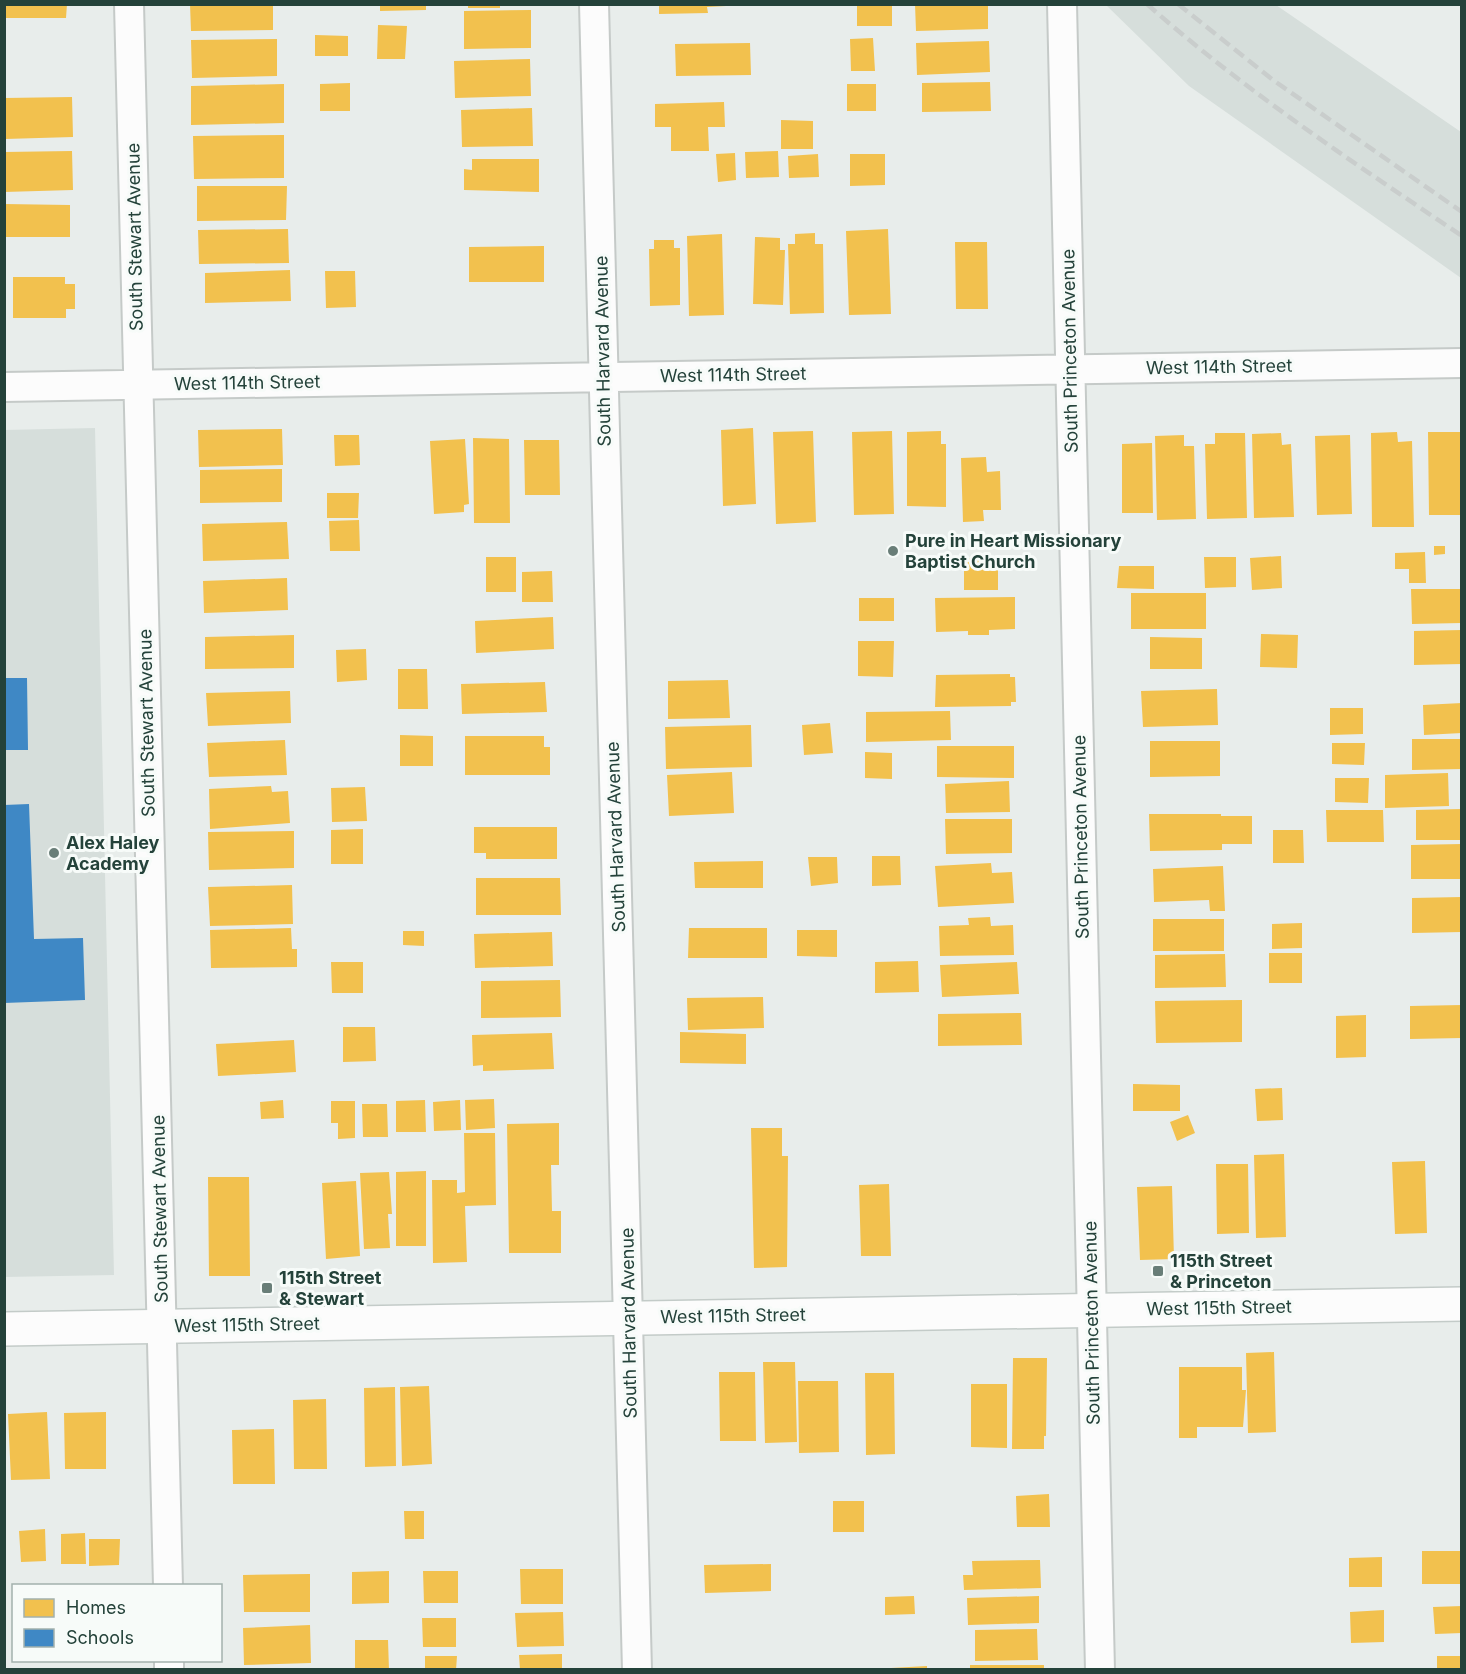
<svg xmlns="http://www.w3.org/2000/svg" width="1466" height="1674" font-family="Inter,sans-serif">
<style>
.built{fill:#d6dedb}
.homes{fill:#f2c14e}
.schools{fill:#3f88c5}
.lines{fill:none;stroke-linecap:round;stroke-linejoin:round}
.street-casing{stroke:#c5cac8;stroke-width:32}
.secondary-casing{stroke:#c3cbc8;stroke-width:36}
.street{stroke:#fcfcfc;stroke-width:28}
.secondary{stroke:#fcfcfc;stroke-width:33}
.rail{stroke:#c9cdcc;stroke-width:4.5;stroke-dasharray:12 6;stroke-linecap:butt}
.poi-dot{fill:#697e78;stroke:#f7fbf9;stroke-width:2}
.labels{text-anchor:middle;stroke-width:6;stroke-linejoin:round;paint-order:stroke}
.street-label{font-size:18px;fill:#24423a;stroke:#f7fbf9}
.poi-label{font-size:18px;font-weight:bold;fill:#24423a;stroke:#f7fbf9;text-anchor:start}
</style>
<rect width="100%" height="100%" fill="#e8edeb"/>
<path class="built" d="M1106 5H1276L1461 132V278L1189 86Z
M95 428 114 1275 5 1277 4 430Z"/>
<path class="homes" d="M4 4H67L66 18H4Z
M190 4H273V30L191 31Z
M380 4H426V10L380 11Z
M468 4H500V8H468Z
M659 4H726V6L707 7 708 13 659 14Z
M857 4H892V26H857Z
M915 4H988V29L916 31Z
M531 10V48L464 49V11Z
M378 25 407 26 405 59H377Z
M315 35 348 36V56H315Z
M873 38 875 71H851L850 39Z
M277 39V76L192 78 191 40Z
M989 41 990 72 917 75 916 43Z
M750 43 751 75 676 76 675 44Z
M530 59 531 96 455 98 454 61Z
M990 82 991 111 922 112V83Z
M350 83V111H320V84Z
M284 84V123L191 125V86Z
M847 84H876V111H847Z
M72 97 73 137 5 139V98Z
M724 102 725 127H708L709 151H671V127H655V104Z
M532 108 533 146 462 147 461 110Z
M781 120 813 121V149H781Z
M284 135V178L194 179 193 136Z
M72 151 73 190 4 192V152Z
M778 151 779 177 746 178 745 152Z
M735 153 736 180 718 182 716 154Z
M818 154 819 177 789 178 788 156Z
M850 154H885V185L850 186Z
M472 159H539V192L464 190V169L472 170Z
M197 186H287L286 220 197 221Z
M4 204 70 205V237H4Z
M288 229 289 263 199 264 198 230Z
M888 229 891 314 849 315 846 231Z
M815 233V244H823L824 313 790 314 788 244H795V234Z
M722 234 724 315 689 316 687 236Z
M755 237 780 238V250H785L783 305 753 304Z
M654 240H674V248H680V305L650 306 649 249H654Z
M955 242H987L988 309H956Z
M544 246V282H469V247Z
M290 270 291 301 205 303V273Z
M325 271H355L356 307 326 308Z
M13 277H65V284H75V309H66V318H13Z
M753 428 756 504 723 506 721 430Z
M282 429 283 465 199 467 198 430Z
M813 431 816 522 776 524 773 432Z
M892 431 894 514 854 515 852 432Z
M941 431V444H946V507L907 506V432Z
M1397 432 1398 442 1412 441 1414 527H1372L1371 433Z
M1428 432H1462V515H1429Z
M1215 433H1245L1247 518 1207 519 1205 444H1215Z
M1281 433 1282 445 1291 444 1294 517 1254 518 1252 434Z
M334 435H359L360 465 335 466Z
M1184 435V446H1194L1196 519 1157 520 1155 436Z
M1350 435 1352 514 1317 515 1315 436Z
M473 438 509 439 510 523H474Z
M465 439 469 504 464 505V512L434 514 430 441Z
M524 440H559L560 495H525Z
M1152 443 1153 513H1122V444Z
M986 457 987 472 1000 471 1001 510H983L984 521 963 522 961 458Z
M282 469V502L200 503V470Z
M327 493H359L358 518H327Z
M359 520 360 551H330L329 521Z
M287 522 289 559 203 561 202 524Z
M1434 546H1445V554L1434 555Z
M1425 552 1426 583H1409V569H1395V553Z
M1281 556 1282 588 1252 590 1250 558Z
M486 557H516V592H486Z
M1204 557H1236V587L1205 588Z
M964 558H998V590H964Z
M1119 566H1154V589L1117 588Z
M552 571 553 602H522V572Z
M287 578 288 610 204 613 203 581Z
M1411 589H1462V623L1412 624Z
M1131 593H1206V629H1131Z
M1015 597V629L989 630V635H968V631L936 632 935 598Z
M859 598H894V621H859Z
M553 617 554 649 476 653 475 621Z
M1462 630V664L1414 665V631Z
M1261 634 1298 635 1297 668 1260 667Z
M294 635V668L205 669V637Z
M1150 637 1202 638V669H1150Z
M858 641H894L893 677 858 676Z
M366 649 367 680 337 682 336 650Z
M398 669H427L428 709H398Z
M1010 674V677H1015L1016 702H1011V706L935 707 936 675Z
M728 680 730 718 668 719V681Z
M545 682 547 712 462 714 461 684Z
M1217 689 1218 725 1143 727 1141 691Z
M290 691 291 723 208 726 206 693Z
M1462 703V733L1424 735 1423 705Z
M1330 708H1363V734L1330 735Z
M950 711 951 740 866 742V712Z
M830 723 833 753 804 755 802 725Z
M751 725 752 767 666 769 665 727Z
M400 735 433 736V766H400Z
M465 736H544V747H550V775H465Z
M1412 739H1462V769L1412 770Z
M285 740 287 775 209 777 207 743Z
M1150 741H1220V776L1150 777Z
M1332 743H1365L1364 765 1332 764Z
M937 746H1014V778L937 777Z
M865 752 892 753V779L865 778Z
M732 772 734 813 669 816 667 775Z
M1448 773 1449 806 1385 808V775Z
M1335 778H1369L1368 803 1335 802Z
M1009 781 1010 812 946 813 945 784Z
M271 786 272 792 288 791 290 823 210 829 209 789Z
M365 787 367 821 332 822 331 788Z
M1462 809V840H1416V810Z
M1326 810H1383L1384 842H1327Z
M1149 814H1221V816H1252V844H1222V850L1150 851Z
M945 819H1012V853L946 854Z
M474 827H557V859H486V853H474Z
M363 829V864H331V830Z
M1273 830H1303L1304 863H1273Z
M294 831V868L209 870 208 832Z
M1462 844V879H1411V845Z
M872 856H900L901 885 872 886Z
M808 857H837L838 883 811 886Z
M763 861V888H695L694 862Z
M991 863 992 873 1012 872 1014 903 938 907 935 866Z
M1223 866 1225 911H1210L1209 900 1154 902 1153 869Z
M476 878H560L561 915H476Z
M292 885 293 924 210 926 208 887Z
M1462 897V932L1412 933V898Z
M990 917 991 926 1013 925 1014 955 940 956 939 926 969 925 968 918Z
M1153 919H1224V951H1153Z
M1302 923V948L1272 949V924Z
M291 928 292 949H297V967L211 968 210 930Z
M689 928H767V958H688Z
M797 930H837V957L797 956Z
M403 931H424V946L403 945Z
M552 932 553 966 475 968 474 934Z
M1269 953H1302V983H1269Z
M1225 954 1226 987 1155 988V955Z
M918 961 919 992 875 993V962Z
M331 962H363V993H332Z
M1017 962 1019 994 942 997 940 965Z
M560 980 561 1017 481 1018V981Z
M763 997 764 1028 688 1030 687 998Z
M1242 1000V1042L1156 1043 1155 1001Z
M1462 1005V1038L1410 1039V1006Z
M1021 1013 1022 1045 938 1046V1014Z
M1366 1015V1057L1336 1058V1016Z
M343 1027H375L376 1061 343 1062Z
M680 1032 746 1034V1064L680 1063Z
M552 1033 554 1069 483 1071V1065L473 1066 472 1035Z
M294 1040 296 1072 218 1076 216 1044Z
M1133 1084 1180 1085V1111H1133Z
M1282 1088 1283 1120 1257 1121 1255 1089Z
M494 1099 495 1128 466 1130 465 1100Z
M283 1100 284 1118 261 1119 260 1102Z
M425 1100 426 1132H396V1101Z
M460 1100 461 1130 434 1131 433 1102Z
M331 1101H355V1138L338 1139V1123H331Z
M362 1104H387L388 1137H363Z
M1188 1115 1195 1133 1177 1141 1170 1122Z
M559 1123V1165H551L552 1211H561V1253H509L507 1124Z
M751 1128H782V1156H788L787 1267 754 1268Z
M464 1133H495L496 1205 465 1206 467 1262 433 1263 432 1180H457V1193L465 1192Z
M1284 1154 1286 1237 1256 1238 1254 1155Z
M1425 1161 1427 1233 1395 1234 1392 1162Z
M1216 1164H1248L1249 1233 1217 1234Z
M426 1171V1246H396V1172Z
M389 1172 392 1214H388L390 1248 364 1249 360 1173Z
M208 1177H249L250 1276H209Z
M356 1181 360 1256 326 1259 322 1183Z
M889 1184 891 1256H861L859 1185Z
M1172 1186 1174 1259 1140 1260 1137 1187Z
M1274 1352 1276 1432 1248 1433 1246 1353Z
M1013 1358H1047L1046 1436H1044V1449H1012Z
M763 1362H795L797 1442 765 1443Z
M1179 1367H1242V1390H1246L1243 1427H1197V1438H1179Z
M719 1372H755L756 1441H720Z
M865 1373H894L895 1454 866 1455Z
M798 1381H838L839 1452 799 1453Z
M971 1384H1007V1448L971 1447Z
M429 1386 432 1464 402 1466 400 1387Z
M395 1387 396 1466 365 1467 364 1388Z
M326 1399 327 1469H294L293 1400Z
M47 1412 50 1479 11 1480 8 1414Z
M106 1412V1469H65L64 1413Z
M274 1429 275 1484H233L232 1430Z
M1049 1494 1050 1527H1017L1016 1496Z
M833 1501H864V1532H833Z
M404 1511H424V1539H405Z
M45 1529 46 1561 21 1562 19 1531Z
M85 1533 86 1564H61V1534Z
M89 1539H120L119 1565 89 1566Z
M1422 1551H1462V1584H1422Z
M1382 1557V1587H1349V1558Z
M1040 1560 1041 1588 964 1590 963 1575H973L972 1561Z
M771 1564V1591L705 1593 704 1565Z
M520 1569H563V1604H521Z
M389 1571V1603L352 1604V1572Z
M423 1571H458V1603H424Z
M310 1574V1612H244L243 1575Z
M914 1596 915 1614 885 1615V1597Z
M1039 1596V1623L968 1625 967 1598Z
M1462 1606V1633L1435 1634 1433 1607Z
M1384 1610V1642L1351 1643 1350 1612Z
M563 1612 564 1646 517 1647 515 1613Z
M422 1618H456V1647H423Z
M310 1625 311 1663 244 1665 243 1628Z
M1037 1629 1038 1660 975 1661V1630Z
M355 1640H388L389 1670H355Z
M562 1654V1670H520L519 1655Z
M425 1656H457L456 1670H425Z
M1437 1656H1462V1670H1437Z
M970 1665H1044V1670H970Z
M927 1666V1670H891V1668Z"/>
<path class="schools" d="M4 678H27L28 750H4Z
M29 804 34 939 83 938 85 1000 4 1003V805Z"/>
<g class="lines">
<g class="street-casing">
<path id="street" d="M129 4 168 1586
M594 4 637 1670
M1062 4 1100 1670
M4 387 1462 363
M169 1660V1670"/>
</g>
<g class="secondary-casing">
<path id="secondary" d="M4 1329 1462 1304"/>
</g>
<use href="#street" class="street"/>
<use href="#secondary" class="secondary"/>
<path class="rail" d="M1147 4C1245 91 1354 163 1462 236
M1178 4 1273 80 1462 212"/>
</g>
<g class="poi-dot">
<circle cx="893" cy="551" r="6"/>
<circle cx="54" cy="853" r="6"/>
<rect x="1152" y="1265" width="12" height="12" rx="3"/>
<rect x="261" y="1282" width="12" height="12" rx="3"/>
</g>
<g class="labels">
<g class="street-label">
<text transform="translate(135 237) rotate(-91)" y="6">South Stewart Avenue</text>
<text transform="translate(603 351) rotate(-91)" y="6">South Harvard Avenue</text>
<text transform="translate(1070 351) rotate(-91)" y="6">South Princeton Avenue</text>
<text transform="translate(1219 367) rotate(-1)" y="6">West 114th Street</text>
<text transform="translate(733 375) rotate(-1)" y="6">West 114th Street</text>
<text transform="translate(247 383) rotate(-1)" y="6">West 114th Street</text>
<text transform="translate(147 723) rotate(-91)" y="6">South Stewart Avenue</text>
<text transform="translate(616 837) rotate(-92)" y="6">South Harvard Avenue</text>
<text transform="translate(1081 837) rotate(-91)" y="6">South Princeton Avenue</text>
<text transform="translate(160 1209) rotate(-91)" y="6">South Stewart Avenue</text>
<text transform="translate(1219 1308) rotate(-1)" y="6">West 115th Street</text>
<text transform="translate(733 1316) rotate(-1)" y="6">West 115th Street</text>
<text transform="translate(629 1323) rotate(-91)" y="6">South Harvard Avenue</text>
<text transform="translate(1092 1323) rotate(-91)" y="6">South Princeton Avenue</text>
<text transform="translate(247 1325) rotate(-1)" y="6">West 115th Street</text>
</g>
<g class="poi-label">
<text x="905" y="547">Pure in Heart Missionary<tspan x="905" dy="21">Baptist Church</tspan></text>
<text x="66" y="849">Alex Haley<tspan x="66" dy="21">Academy</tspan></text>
<text x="1170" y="1267">115th Street<tspan x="1170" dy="21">&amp; Princeton</tspan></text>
<text x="279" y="1284">115th Street<tspan x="279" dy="21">&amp; Stewart</tspan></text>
</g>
</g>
<rect width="1466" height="1674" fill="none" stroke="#24423a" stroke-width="12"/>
<rect x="12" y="1584" width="210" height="78" fill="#f7fbf9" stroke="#a3b1ad" stroke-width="1.5"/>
<rect x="24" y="1599" width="30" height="18" fill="#f2c14e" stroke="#a3b1ad" stroke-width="1.5"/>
<text x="66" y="1614" font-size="18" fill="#24423a">Homes</text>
<rect x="24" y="1629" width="30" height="18" fill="#3f88c5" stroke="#a3b1ad" stroke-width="1.5"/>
<text x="66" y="1644" font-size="18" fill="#24423a">Schools</text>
</svg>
